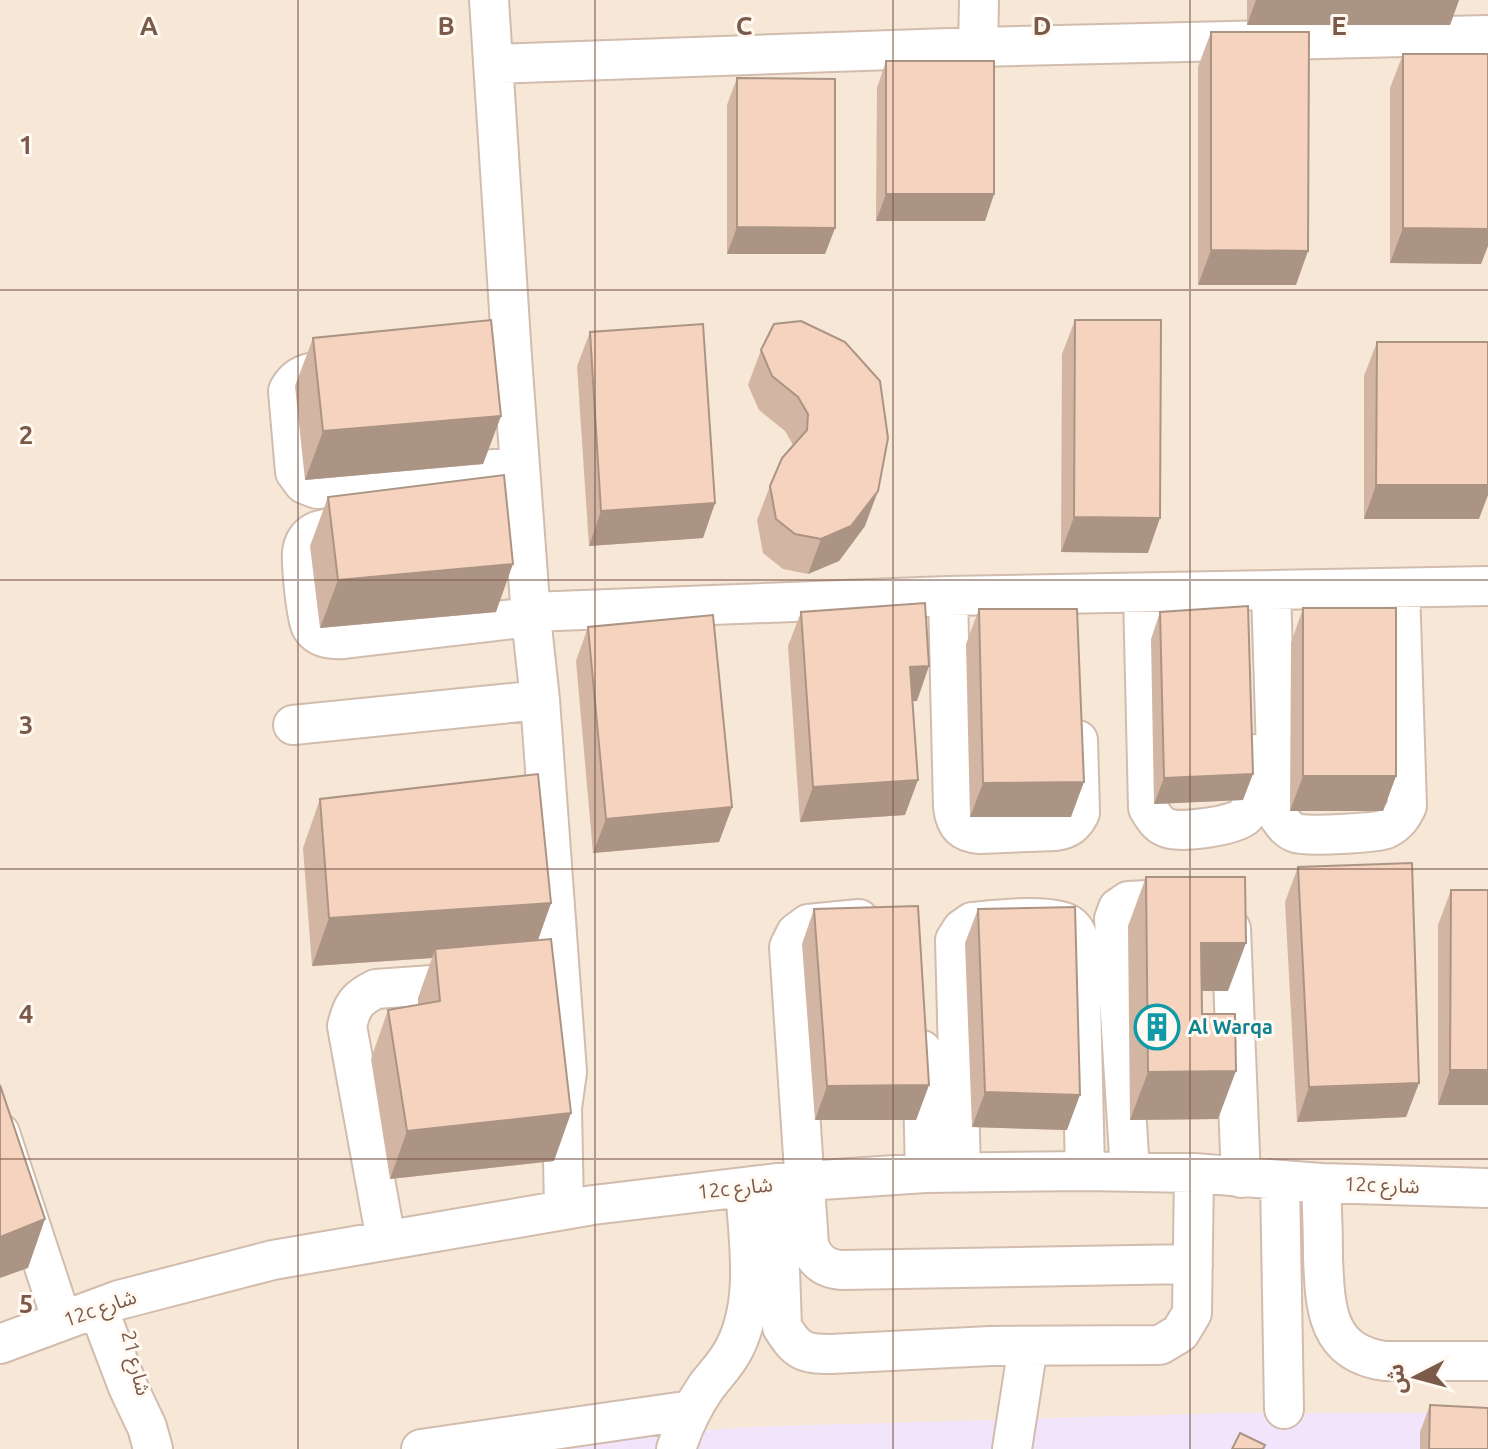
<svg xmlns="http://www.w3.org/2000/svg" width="1488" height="1449" font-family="Ubuntu,'Noto Sans Arabic',sans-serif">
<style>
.residential{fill:#f6e7d6}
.education{fill:#f2e5fb}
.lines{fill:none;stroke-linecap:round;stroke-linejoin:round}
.minor-casing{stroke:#d2bcad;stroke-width:42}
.minor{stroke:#fff;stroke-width:38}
.wall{fill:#d3b5a3}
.shaded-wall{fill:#ac9485}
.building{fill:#f5d3be;stroke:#ac9485;stroke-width:2}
.grid{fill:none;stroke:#7b5a4a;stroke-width:2;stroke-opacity:0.55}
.labels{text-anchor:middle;stroke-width:6;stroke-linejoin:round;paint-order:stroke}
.culture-label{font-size:20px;font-weight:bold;fill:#0d838f;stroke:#fff9f1;text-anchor:start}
.street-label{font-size:20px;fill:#7b5a4a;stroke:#fff9f1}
.grid-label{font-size:26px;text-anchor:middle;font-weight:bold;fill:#7b5a4a;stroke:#fff9f1;stroke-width:6;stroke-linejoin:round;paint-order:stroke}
</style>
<rect width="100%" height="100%" fill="#fef5e9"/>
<path class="residential" d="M0 0H1488V1449H0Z"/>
<path class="education" d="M1224 1413H1488V1449H544L681 1432 747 1427Z"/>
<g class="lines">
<g class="minor-casing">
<path id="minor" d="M489 0 512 357 531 617 540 700 567 1072 562 1108 564 1209
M978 47 979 0
M493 64 978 47 1488 35
M347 370C323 372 300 367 288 391L295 472 304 484 317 489 520 466
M365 527C352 528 325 527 315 532 307 536 303 544 302 552 301 564 306 619 311 627 318 639 331 640 344 639L531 617
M1271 590 1278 816C1283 823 1287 830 1296 833 1306 837 1376 833 1386 829 1397 824 1402 816 1407 806L1400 588
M1143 593 1148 808C1154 818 1159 827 1171 829 1185 832 1235 826 1245 816 1258 801 1252 772 1252 754
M948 596 953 807C955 825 962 833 980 834L1055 831C1068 829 1074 825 1080 813L1078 740
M531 612 948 596 1488 586
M293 725 540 700
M859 919 808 924 796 933 789 947 809 1245C815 1261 825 1269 842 1270L1193 1264
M1231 929 1241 1178
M922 1050 925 1173
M0 1133 62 1321
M1130 1171 1114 919 1118 908 1128 901 1188 898
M961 1172 955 940 962 929 972 922C993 920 1057 912 1071 926 1078 933 1079 940 1080 949L1085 1171
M1280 1180 1284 1409
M777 1183 782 1327C797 1351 803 1354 831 1354L990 1346 1160 1345 1180 1333 1192 1313 1194 1173
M1321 1183C1322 1207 1323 1232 1323 1257 1325 1305 1325 1353 1385 1361H1488
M386 1240 347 1026C352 1005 357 998 376 989L474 982
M98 1308 128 1387 147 1427 153 1449
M0 1344 119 1300 273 1260 593 1205 777 1183 925 1173 1085 1171 1194 1173 1321 1183 1488 1188
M421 1449 692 1410
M676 1449C683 1427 693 1406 706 1387 716 1374 728 1362 735 1347 759 1299 748 1239 745 1187
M1012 1449 1028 1346"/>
</g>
<use href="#minor" class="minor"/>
</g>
<path class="wall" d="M1247 0H1459L1450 25H1247Z
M1211 32 1296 285H1198V67Z
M1403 54 1481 264 1390 263V88Z
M886 61 994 194 985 221H876L877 88Z
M737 78 835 228 825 254H727V105Z
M1075 320 1148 553 1061 552 1062 354Z
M774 324 865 526 839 561 808 574 783 569 763 553 757 520 770 486 793 445 785 431 759 410 748 385 761 350Z
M590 332 715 503 703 538 589 546 577 366Z
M313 338 501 416 483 464 305 480 295 386Z
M1377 342 1479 519H1364V376Z
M328 497 496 612 320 628 310 546Z
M1303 608 1396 776 1383 811H1290L1291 643Z
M979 609 1071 817H970L966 644Z
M801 612 917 701H912L905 815 800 822 788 646Z
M1160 612 1243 800 1154 804 1151 639Z
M588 627 732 807 719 842 593 853 576 661Z
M320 799 551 903 538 940 554 1161 390 1179 371 1059 388 1010 418 1005V998L432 958 312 966 303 848Z
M1298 867 1419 1083 1406 1117 1297 1122 1285 902Z
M1146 877 1228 991H1202V1014L1218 1119 1130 1120 1128 926Z
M1451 890H1488V1105H1438V925Z
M814 909 929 1085 916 1120H815L802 944Z
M978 909 1067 1130 972 1127 965 943Z
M1430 1405 1488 1449H1420V1432Z"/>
<path class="shaded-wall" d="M1256 0H1459L1450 25H1247Z
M886 194H994L985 221H876Z
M737 227 835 228 825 254H727Z
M1403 228 1488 229V246L1481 264 1390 263Z
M1211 250 1308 251 1296 285H1198Z
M501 416 483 464 305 480 323 431Z
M1376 485H1488V495L1479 519H1364Z
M878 491 865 526 839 561 808 574 821 539Z
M715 503 703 538 589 546 601 511Z
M1074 517 1160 518 1148 553 1061 552Z
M513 564 496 612 320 628 338 580Z
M929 666 917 701 897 702 910 667Z
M1253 774 1243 800 1154 804 1164 778Z
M1303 776H1396L1383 811H1290Z
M918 780 905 815 800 822 813 787Z
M1084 782 1071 817H970L983 783Z
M732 807 719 842 593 853 606 819Z
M551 903 534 951 435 949 432 958 312 966 329 918Z
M1201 943H1246L1228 991H1184Z
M1450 1070H1488V1105H1438Z
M1236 1071 1218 1119 1130 1120 1148 1072Z
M1419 1083 1406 1117 1297 1122 1309 1087Z
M929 1085 916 1120H815L827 1086Z
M985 1092 1080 1095 1067 1130 972 1127Z
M571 1113 554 1161 390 1179 407 1131Z
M45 1219 28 1268 0 1278V1237Z"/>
<path class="building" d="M1211 32H1309L1308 251 1211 250Z
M1403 54H1488V229L1403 228Z
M886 61H994V194H886Z
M737 78 835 79V228L737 227Z
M491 320 501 416 323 431 313 338Z
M1075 320H1161L1160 518 1074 517Z
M801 321 845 342 880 381 888 438 878 491 851 526 821 539 795 534 776 519 770 486 782 458 807 430 808 414 798 397 772 376 761 350 774 324Z
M703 324 715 503 601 511 590 332Z
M1377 342H1488V485H1376Z
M504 475 513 564 338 580 328 497Z
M925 603 929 666 910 667 918 780 813 787 801 612Z
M1248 606 1253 774 1164 778 1160 612Z
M1303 608H1396V776H1303Z
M979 609H1077L1084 782 983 783Z
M713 615 732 807 606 819 588 627Z
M538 774 551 903 329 918 320 799Z
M1412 863 1419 1083 1309 1087 1298 867Z
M1146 877H1245L1246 943H1201L1202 1014H1235L1236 1071 1148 1072Z
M1451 890H1488V1070H1450Z
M918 906 929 1085 827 1086 814 909Z
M1075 907 1080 1095 985 1092 978 909Z
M551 939 571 1113 407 1131 388 1010 440 1001 435 949Z
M0 1085 45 1219 0 1237Z
M1430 1405 1488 1408V1449H1429Z
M1240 1433 1265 1445 1263 1449H1232Z"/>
<path class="grid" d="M298 0V1449M595 0V1449M893 0V1449M1190 0V1449M0 290H1488M0 580H1488M0 869H1488M0 1159H1488"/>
<defs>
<g id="building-ring" transform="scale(2.3)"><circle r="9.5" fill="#fff9f1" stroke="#0f9aa8" stroke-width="1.5"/><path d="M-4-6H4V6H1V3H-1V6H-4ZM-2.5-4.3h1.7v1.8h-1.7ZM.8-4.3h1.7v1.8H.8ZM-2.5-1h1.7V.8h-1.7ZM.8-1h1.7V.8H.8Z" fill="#0f9aa8"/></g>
</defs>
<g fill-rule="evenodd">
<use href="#building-ring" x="1157" y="1027"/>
</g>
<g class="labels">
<g class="culture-label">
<text x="1188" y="1034">Al Warqa</text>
</g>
<g class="street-label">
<text transform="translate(1382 1185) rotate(2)" y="7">12c شارع</text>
<text transform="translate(735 1188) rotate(-6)" y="7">12c شارع</text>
<text transform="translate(100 1308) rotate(-19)" y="7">12c شارع</text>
<text transform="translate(136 1363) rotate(76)" y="7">شارع 21</text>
</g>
</g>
<g class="grid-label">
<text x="149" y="35">A</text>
<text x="446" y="35">B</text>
<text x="744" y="35">C</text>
<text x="1042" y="35">D</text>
<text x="1339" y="35">E</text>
<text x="26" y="154">1</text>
<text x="26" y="444">2</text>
<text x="26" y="734">3</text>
<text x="26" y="1023">4</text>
<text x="26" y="1313">5</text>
</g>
<g transform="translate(1416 1377) rotate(264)" stroke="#fff9f1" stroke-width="6" paint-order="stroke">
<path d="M0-6L14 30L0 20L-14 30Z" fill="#7b5a4a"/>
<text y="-12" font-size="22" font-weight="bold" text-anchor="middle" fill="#7b5a4a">ش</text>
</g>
</svg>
